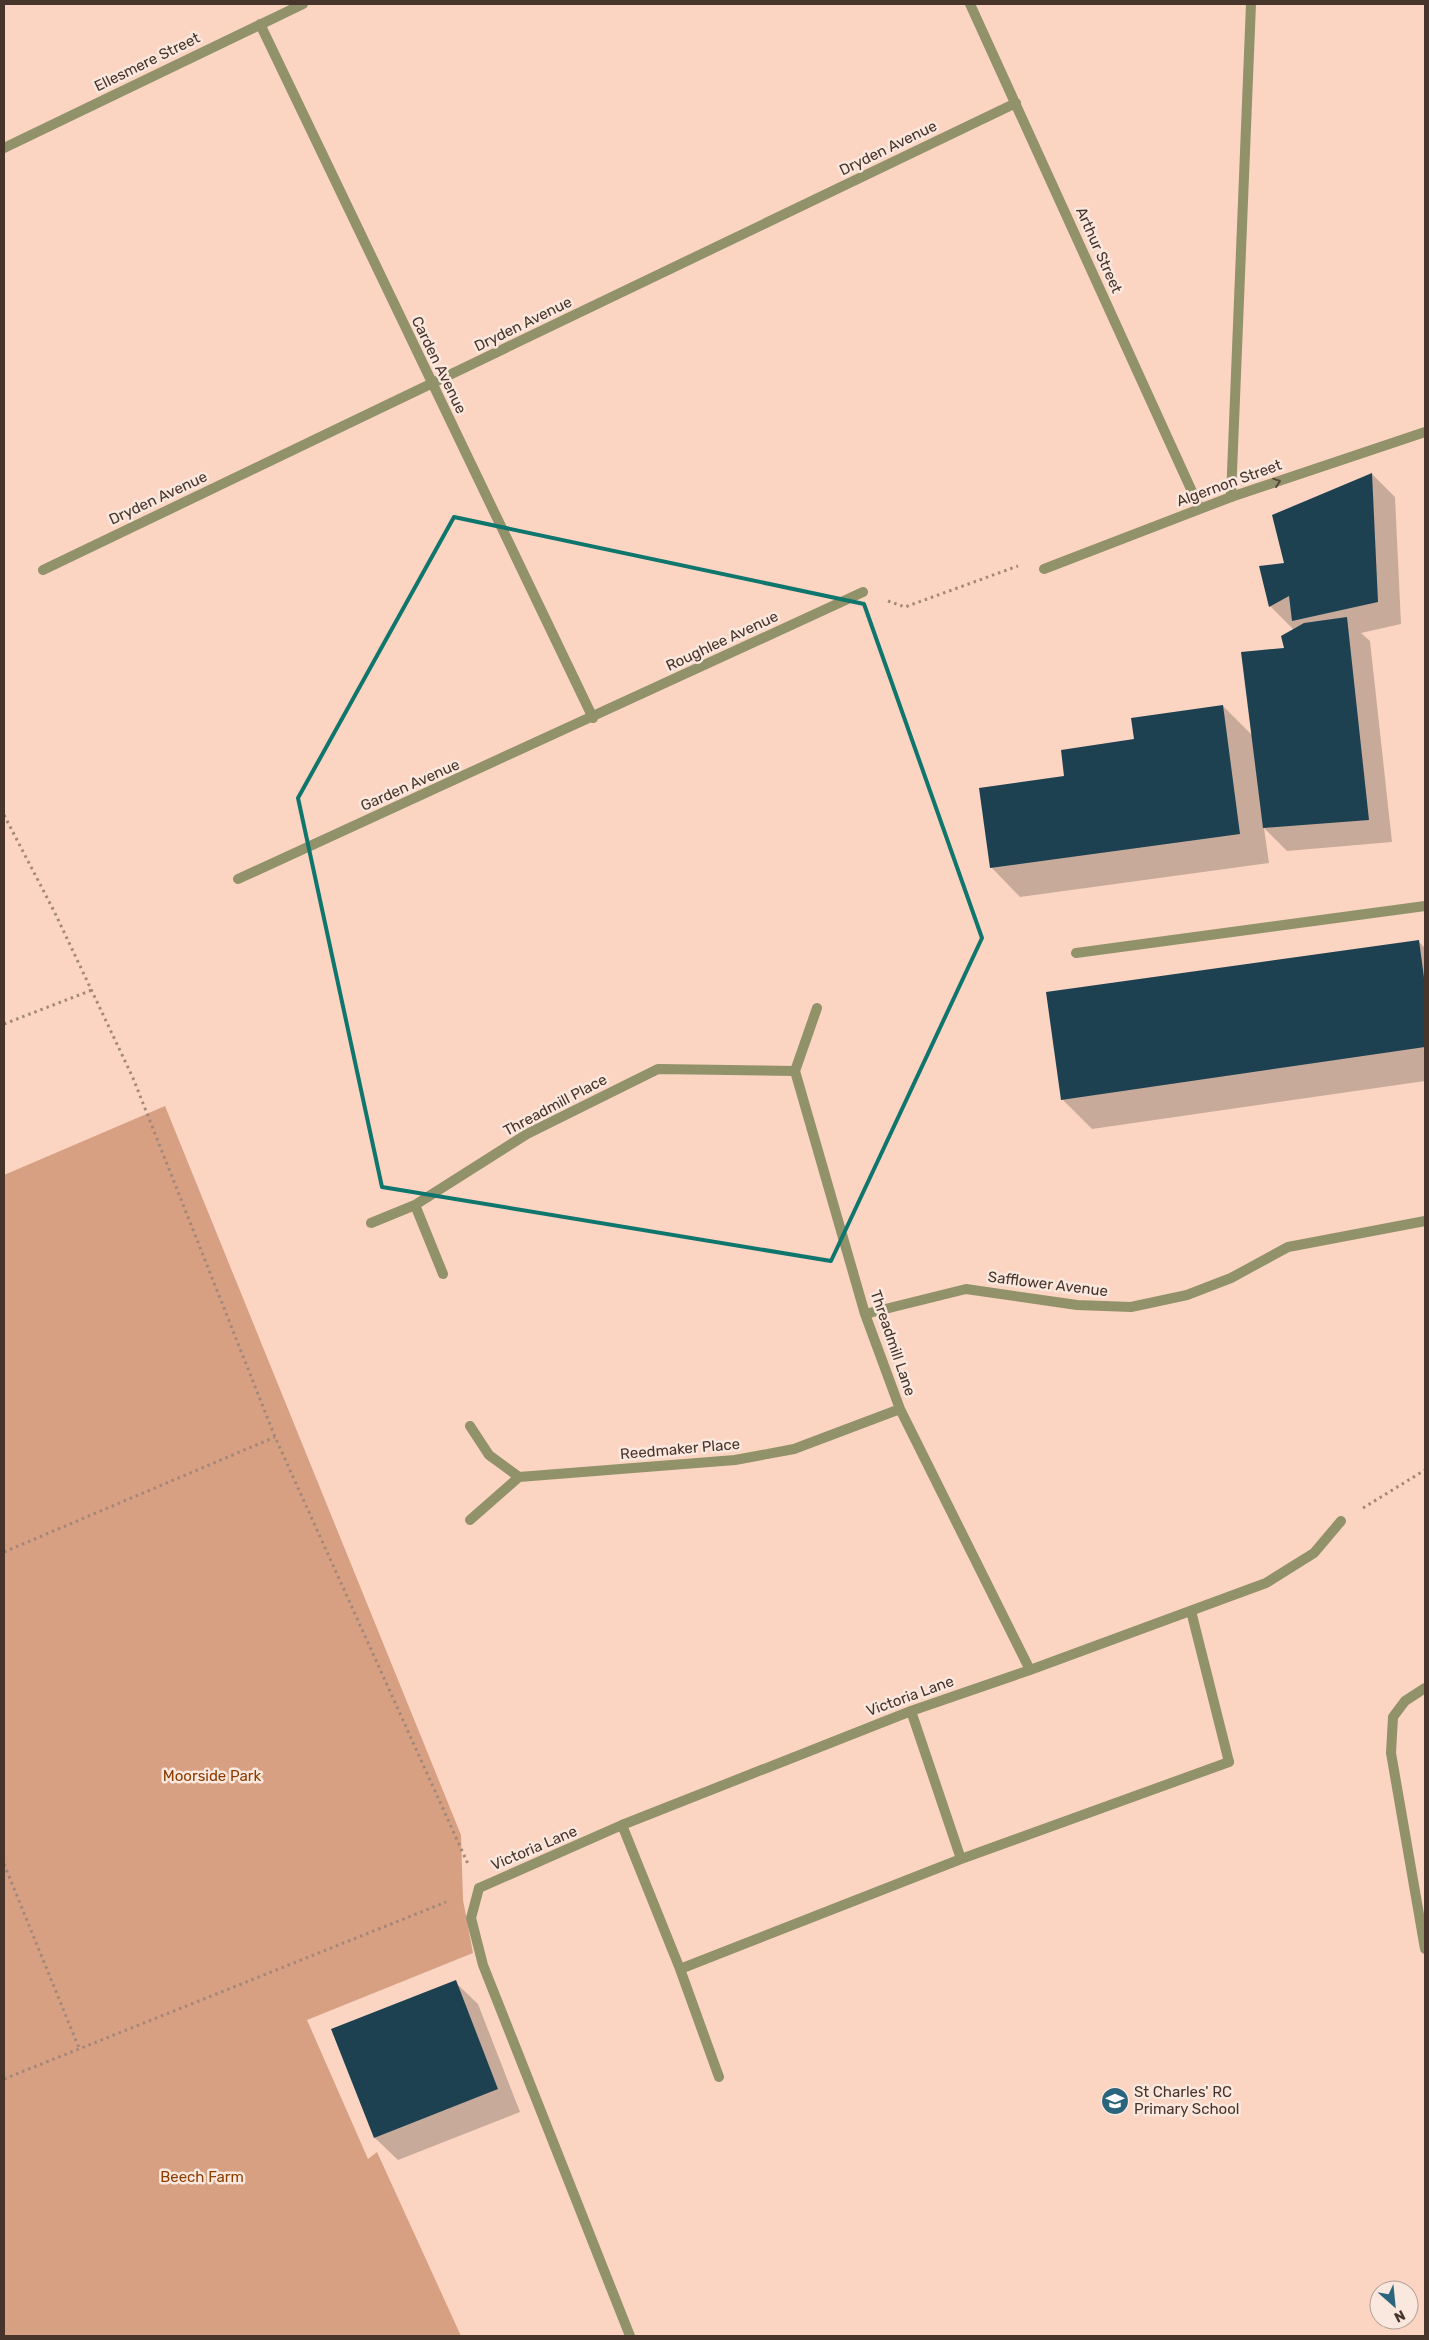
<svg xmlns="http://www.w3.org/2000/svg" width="1429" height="2340" font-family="Rubik,sans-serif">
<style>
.green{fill:#d7a083}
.shadow{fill:#0003}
.building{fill:#1d4151}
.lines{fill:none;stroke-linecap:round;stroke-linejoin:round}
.path{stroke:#a38778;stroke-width:3;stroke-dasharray:2.5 4;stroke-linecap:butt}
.lane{stroke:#91926a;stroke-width:10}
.street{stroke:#91926a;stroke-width:10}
.oneway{stroke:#564838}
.marked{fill:none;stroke:#0f766e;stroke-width:4;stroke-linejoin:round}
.labels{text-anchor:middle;stroke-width:5;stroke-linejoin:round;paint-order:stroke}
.street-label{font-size:15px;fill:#47352b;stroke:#fae7dd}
.park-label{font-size:15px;fill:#8c3d00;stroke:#fae7dd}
.poi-label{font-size:15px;fill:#47352b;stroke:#fae7dd;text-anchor:start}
</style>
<rect width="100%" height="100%" fill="#fbd5c2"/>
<path class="green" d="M165 1106 461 1835 463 1900 473 1953 307 2020 368 2159 377 2152 461 2336H4V1175Z"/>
<path class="shadow" d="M1372 474 1395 497 1401 624 1361 633 1370 641 1392 842 1287 851 1264 828 1269 863 1020 897 991 867 1066 777 1135 740 1223 706 1253 736 1294 630 1270 606 1285 564 1273 516Z
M1418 941 1425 948V1081L1092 1129 1062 1099Z
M455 1982 478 2004 520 2112 398 2160 375 2138Z"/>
<path class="building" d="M1372 473 1378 602 1292 621 1289 596 1269 607 1259 566 1284 563 1272 515Z
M1347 617 1369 820 1263 828 1241 652 1284 648 1281 636 1304 623Z
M1223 705 1240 834 990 868 979 788 1064 776 1061 750 1134 739 1131 718Z
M1419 940 1425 985V1047L1061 1100 1046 992Z
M456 1980 498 2089 374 2138 331 2029Z"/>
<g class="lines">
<path class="path" d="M888 601 905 607 1018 566
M4 815 55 913 133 1078 275 1437 468 1864
M4 1024 92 990
M1363 1508 1425 1470
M4 1552 275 1437
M4 1864 79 2048
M4 2079 446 1902"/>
<path class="lane" d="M1231 497 1251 4
M1076 953 1425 906
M1191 1611 1229 1762
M1425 1688 1405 1701 1393 1717 1391 1753 1425 1949
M479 1888 471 1918 483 1965 630 2336"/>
<path class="street" d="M970 4 1200 509
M260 24 593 718
M4 148 303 4
M1044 569 1231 497 1425 432
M43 570 1016 103
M238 879 863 592
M817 1008 795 1071 865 1314 900 1409 1030 1670
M371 1223 415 1205
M443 1274 415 1205 527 1134 658 1069 795 1071
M865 1314 966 1289 1077 1305 1131 1307 1187 1295 1231 1278 1288 1247 1425 1221
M470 1426 489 1455 519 1477
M470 1520 519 1477 735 1460 794 1449 900 1409
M911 1711 961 1859
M622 1825 680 1969 719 2077
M479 1888 622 1825 911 1711 1030 1670 1266 1583 1314 1553 1341 1521
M680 1969 961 1859 1229 1762"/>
</g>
<defs><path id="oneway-chevron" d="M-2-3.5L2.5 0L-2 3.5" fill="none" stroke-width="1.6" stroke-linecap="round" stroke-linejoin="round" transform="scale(1.25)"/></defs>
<use class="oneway" href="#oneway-chevron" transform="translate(1277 482) rotate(-19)"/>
<path class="marked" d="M454 517 864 604 982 938 831 1261 382 1187 298 798Z"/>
<defs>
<g id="school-disc" transform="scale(1.4375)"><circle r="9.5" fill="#2b657d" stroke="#fae7dd"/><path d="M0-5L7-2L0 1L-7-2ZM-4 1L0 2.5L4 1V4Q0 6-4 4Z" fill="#fff"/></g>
</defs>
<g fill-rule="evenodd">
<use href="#school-disc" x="1115" y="2101"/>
</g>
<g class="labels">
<g class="street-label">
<text transform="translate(147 62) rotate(-26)" y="5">Ellesmere Street</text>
<text transform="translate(888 148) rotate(-26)" y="5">Dryden Avenue</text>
<text transform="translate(1099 250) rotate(66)" y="5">Arthur Street</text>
<text transform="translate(523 324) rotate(-26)" y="5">Dryden Avenue</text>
<text transform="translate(439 365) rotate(64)" y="5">Carden Avenue</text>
<text transform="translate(1229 483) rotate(-20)" y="5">Algernon Street</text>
<text transform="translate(158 498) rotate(-25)" y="5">Dryden Avenue</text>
<text transform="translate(722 641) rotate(-25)" y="5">Roughlee Avenue</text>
<text transform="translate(410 785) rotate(-24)" y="5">Garden Avenue</text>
<text transform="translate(555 1105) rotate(-28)" y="5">Threadmill Place</text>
<text transform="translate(1048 1284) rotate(7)" y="5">Safflower Avenue</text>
<text transform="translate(893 1343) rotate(71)" y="5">Threadmill Lane</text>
<text transform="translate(680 1449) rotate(-5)" y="5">Reedmaker Place</text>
<text transform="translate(910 1696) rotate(-20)" y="5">Victoria Lane</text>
<text transform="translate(534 1848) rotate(-23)" y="5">Victoria Lane</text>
</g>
<g class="park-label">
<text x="212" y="1781">Moorside Park</text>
<text x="202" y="2182">Beech Farm</text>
</g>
<g class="poi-label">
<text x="1134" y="2097">St Charles' RC<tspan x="1134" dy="17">Primary School</tspan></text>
</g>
</g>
<rect width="1429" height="2340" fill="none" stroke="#47352b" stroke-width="10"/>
<g transform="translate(1394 2305) rotate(153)"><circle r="24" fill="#fae7dd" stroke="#b2a096"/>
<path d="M0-4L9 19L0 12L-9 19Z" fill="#2b657d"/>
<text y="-8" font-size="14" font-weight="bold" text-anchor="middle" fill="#47352b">N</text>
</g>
</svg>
